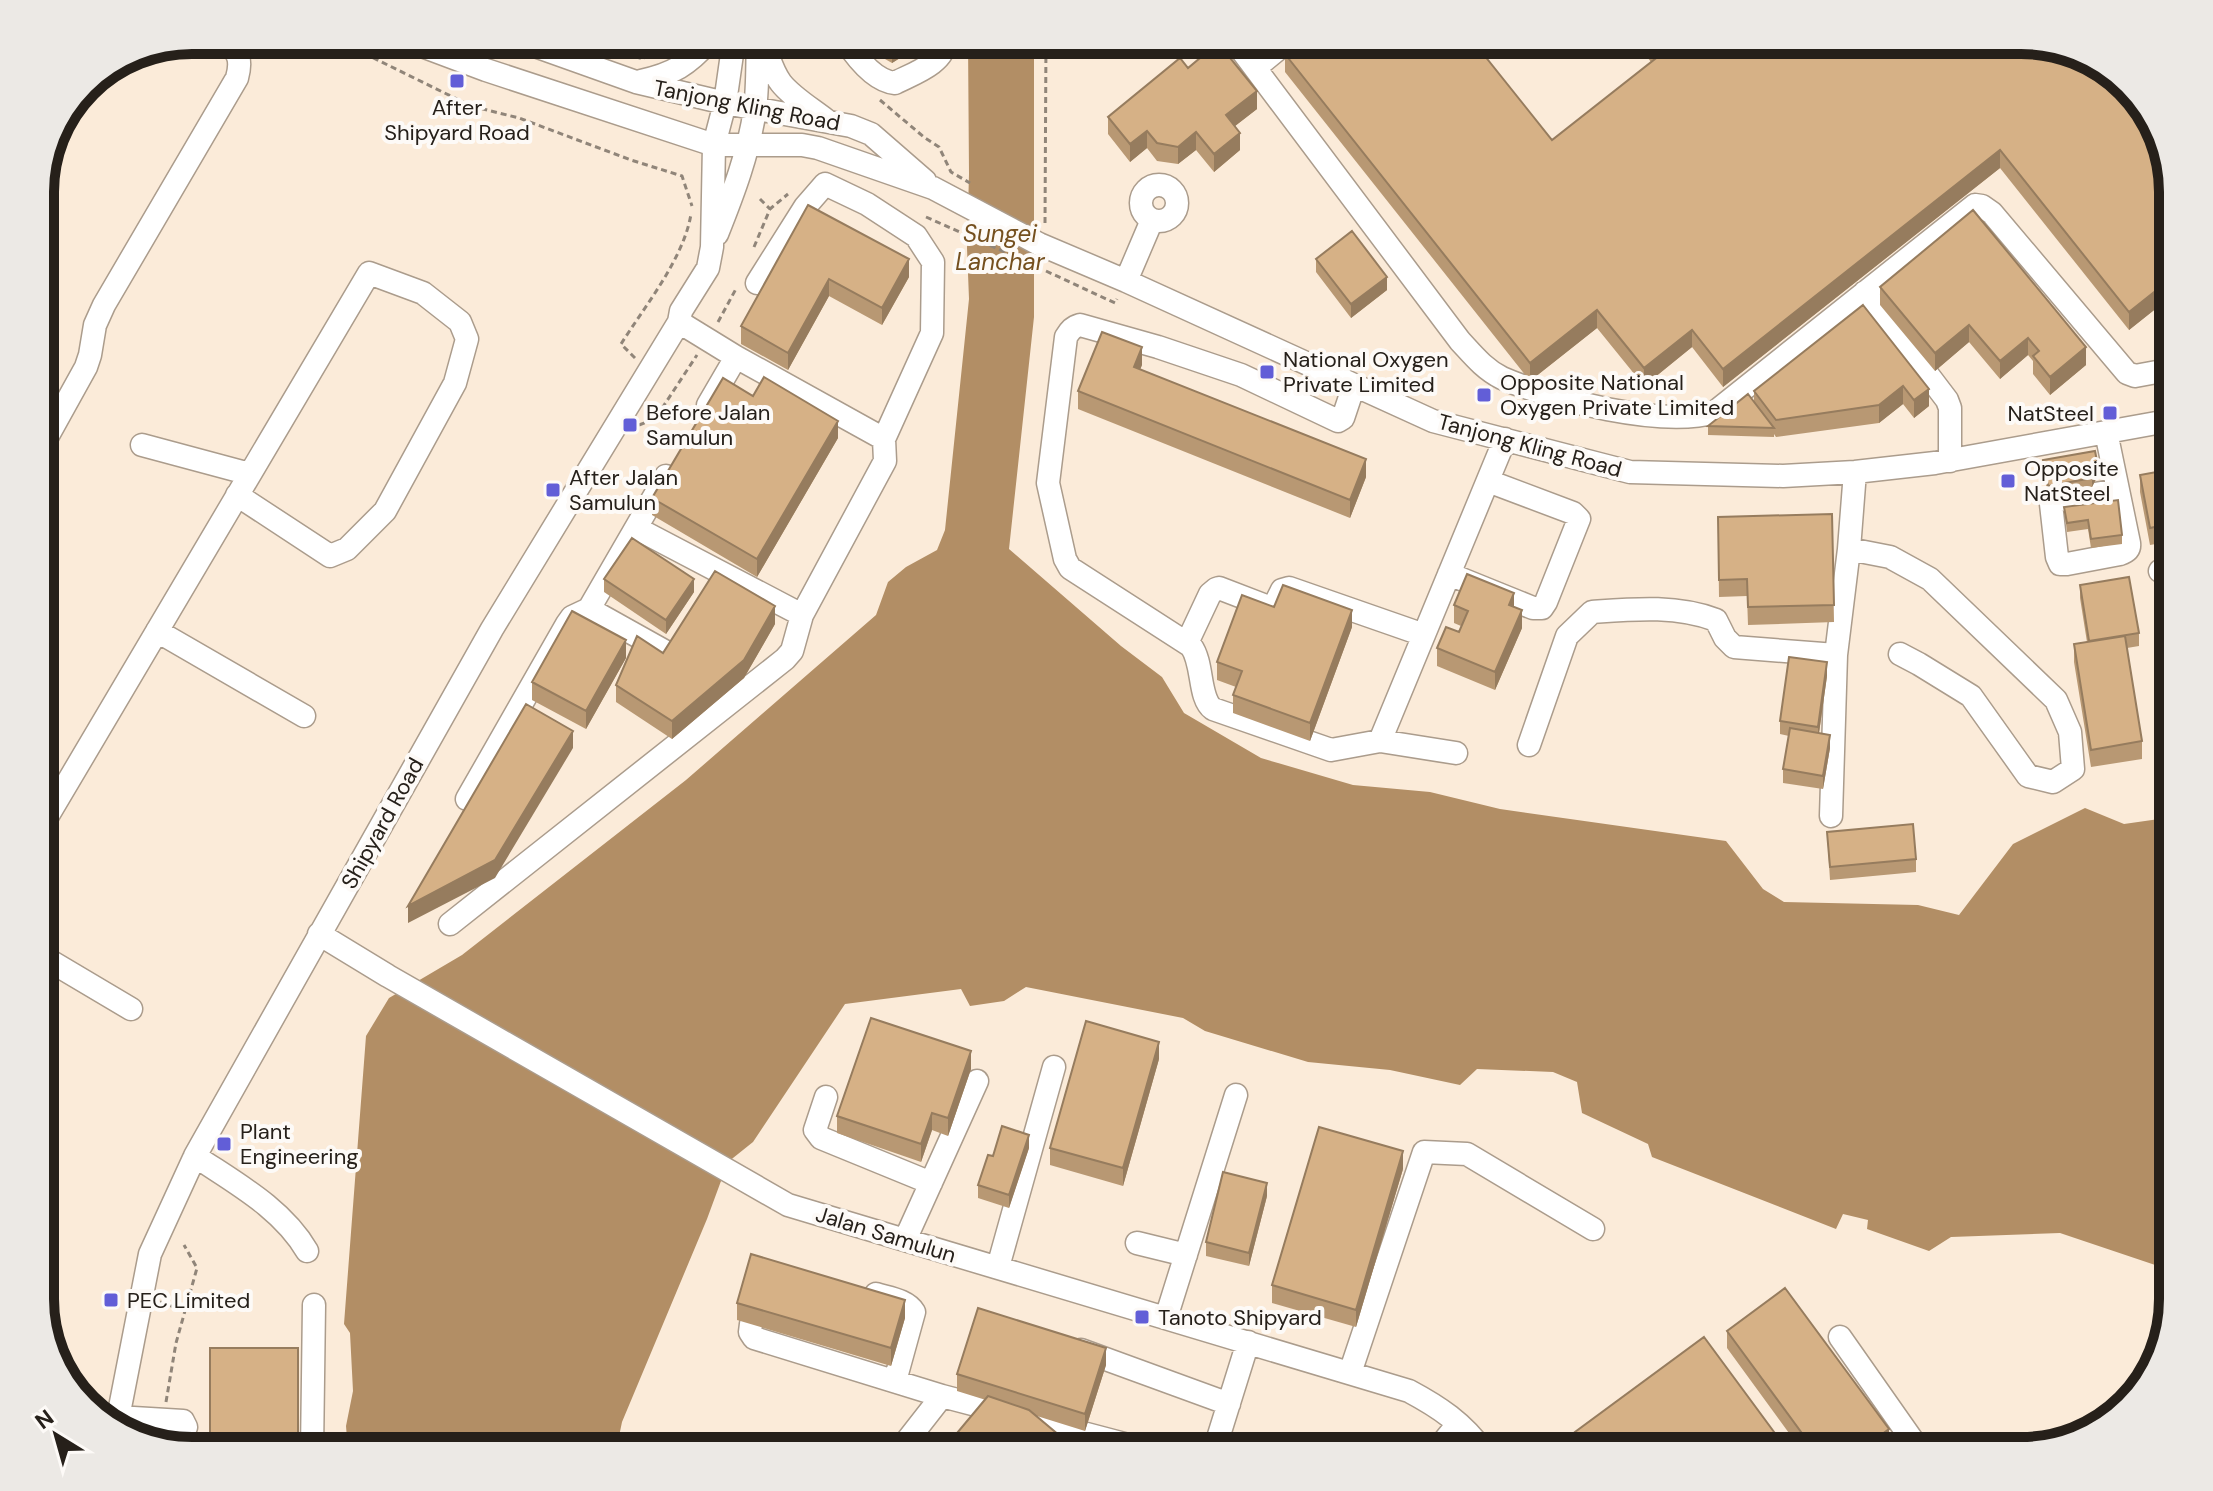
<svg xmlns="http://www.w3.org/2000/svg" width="2213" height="1491" font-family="'DM Sans',sans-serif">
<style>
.water{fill:#b28e65}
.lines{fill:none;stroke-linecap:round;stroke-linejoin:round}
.minor-casing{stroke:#ab9c8c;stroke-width:25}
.path{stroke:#908579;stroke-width:3;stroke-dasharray:6 4;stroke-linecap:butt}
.minor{stroke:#fff;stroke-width:22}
.wall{fill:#b89873}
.shaded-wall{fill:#967c5e}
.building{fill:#d6b186;stroke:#967c5e;stroke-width:2}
.poi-dot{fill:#625ed7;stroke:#fdfaf7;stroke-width:3}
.labels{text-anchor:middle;stroke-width:8;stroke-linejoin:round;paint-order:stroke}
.street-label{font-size:22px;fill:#26201a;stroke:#fdfaf7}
.poi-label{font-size:22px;fill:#26201a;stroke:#fdfaf7;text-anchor:start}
.water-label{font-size:24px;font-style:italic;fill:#744f1e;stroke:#fdfaf7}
.rim{fill:none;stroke:#26201a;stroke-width:10}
</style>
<rect width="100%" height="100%" fill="#fbebd9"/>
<path class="water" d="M968 40H1034V317L1009 549 1121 646 1162 677 1184 713 1261 758 1353 785 1430 792 1500 809 1726 841 1763 889 1784 902 1918 905 1959 915 2013 844 2085 808 2124 824 2173 817V1271L2060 1233 1951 1237 1929 1251 1867 1229 1868 1220 1843 1214 1836 1229 1652 1157 1648 1144 1582 1113 1577 1082 1553 1072 1477 1069 1460 1085 1390 1070 1308 1062 1205 1031 1183 1018 1026 987 1004 1001 970 1006 961 989 845 1004 753 1142 728 1162 707 1219 622 1422 616 1451H348L346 1426 353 1391 350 1333 344 1324 366 1036 389 998 462 955 686 780 876 615 888 582 906 567 937 550 945 530 969 299 967 248 969 174Z"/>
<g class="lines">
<g class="minor-casing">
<path id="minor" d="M406 40 486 70 714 145H802L818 148 933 188 1039 244 1126 281 1433 421 1630 472 1783 476 1855 472 1935 463 2173 420
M518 40 636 82 725 103 851 126 871 134 925 181
M845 40C856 57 874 81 895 83 912 74 946 63 945 40
M1234 40 1460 341C1473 355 1484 369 1502 378 1552 400 1663 428 1715 412L1975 205 1982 206 1992 213 2127 373 2135 376 2173 369
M762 41C769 55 771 70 781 83 792 97 812 109 826 120
M1255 68 1289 40
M641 81C673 74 688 65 710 40
M1141 203a18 18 0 1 1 36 0a18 18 0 1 1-36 0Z
M717 234C733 194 749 152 755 109 758 86 757 63 758 40
M1126 281 1152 220
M1865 292 1947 400 1950 408V461
M679 322 736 357 884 439
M1354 385 1343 418 1338 421 1241 375 1158 347 1080 325C1073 327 1070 330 1066 337L1048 483 1065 559 1070 568 1191 646C1204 664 1198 698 1213 709L1331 750 1380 741 1456 753
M708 405 736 357
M2106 432 2129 543C2130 550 2126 552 2120 554L2067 564H2060L2057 557 2051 504 2055 501 2118 490
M142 445 250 474
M40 450 86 367 90 355 95 325 104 305 237 78C242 60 239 52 224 40
M636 528 802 615
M1849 549 1890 557 1930 579 2056 700 2070 732 2073 769 2053 782 2028 776 1971 696 1919 664 1900 654
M2160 571 2173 568
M1449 574 1533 608H1542L1546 602 1579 519 1573 513 1488 481
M589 609 666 652
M157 631 304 716
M1187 643 1210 594 1216 589 1219 588 1271 608 1275 604 1282 590 1289 588 1424 635
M1380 741 1505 439
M1529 745 1567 636 1592 612C1634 609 1676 605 1716 620L1725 638 1734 647 1836 655
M467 799 567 624 572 617 589 609 666 476
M1831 816 1836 655 1849 549 1855 472
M40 829 369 273 423 293 460 322 467 339 455 383 385 511 347 549 330 556 237 495
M450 924 785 659 792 651 802 615 885 461 884 439 932 333 933 262 916 236 867 204 825 184 805 207 757 283
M319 934 388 976 788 1205 1409 1391C1439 1407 1463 1423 1483 1451
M40 955 131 1009
M826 1097 815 1130 821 1138 931 1183
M195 1156C235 1183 282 1208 307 1251
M905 1240 977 1081
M1137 1243 1186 1255
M998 1267 1054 1067
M876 1294C889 1298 907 1300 914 1312L895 1381
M1166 1318 1236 1095
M751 1324 750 1332 754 1338 942 1396 1151 1451
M1840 1337 1920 1451
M1081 1350 1229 1404
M1350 1373 1424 1152 1467 1154 1593 1229
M117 1417 183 1421 186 1427
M116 1428 150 1254 195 1156 492 629 679 322 681 311 708 268 712 247 714 145 725 103 734 40
M312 1451 314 1305
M899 1451 942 1396
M1214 1451 1248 1342
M1436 1451 1458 1424"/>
</g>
<path class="path" d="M337 40 471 106 519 118 631 160 682 176 692 206
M588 40 602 47 640 58H645
M819 40 827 52
M880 100 925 138 939 147 951 172 970 183
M760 199 770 209
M926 217 1025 261
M1045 223 1046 40
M754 247 770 209 788 194
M1046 271 1115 303 1117 299
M718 322 737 287
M635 358 621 344C645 306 684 258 691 214
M639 425 655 419 697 355
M160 1302 185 1311
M166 1402 176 1343 197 1268 184 1245"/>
<use href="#minor" class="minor"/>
</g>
<path class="wall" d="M849 40H929L892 63 864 47 855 51Z
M1634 40H2021L2173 192V295L2129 330 2000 168 1723 387 1692 347 1644 386 1597 328 1530 381 1285 72V54L1552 140 1651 62Z
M1188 68 1257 109 1235 126 1240 150 1214 172 1196 150 1178 164 1157 161 1147 148 1130 162 1108 134V117Z
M808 205 909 277 882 325 829 296 788 370 741 344V326Z
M1973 210 2086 365 2050 395 2033 374V361L2028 355 2000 379 1969 342 1935 371 1880 305V287Z
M1316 259 1387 290 1351 318 1316 272Z
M1863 305 1929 406 1914 418 1903 404 1879 423 1776 437 1774 434V437L1708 435V426L1754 402V391Z
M1142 365 1140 369 1366 477 1350 518 1078 409V391Z
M753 396 838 438 757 577 652 515V498Z
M2043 460 2098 475 2092 487 2048 495 2043 469Z
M2173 469V541L2150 545 2140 492V475Z
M2064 507 2122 535V544L2091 548 2088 529 2067 532Z
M1832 514 1834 622 1748 625 1747 596 1719 597 1718 517Z
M604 579 694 592 666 634 604 592Z
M2080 585 2139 633V646L2127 648 2142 741V759L2091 767 2074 662V644L2087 642 2080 598Z
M1454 605 1514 607 1522 628 1495 690 1437 666V648L1459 632 1461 626 1454 623Z
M1274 607 1352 627 1310 741 1233 713V695L1236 687 1217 680V662Z
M775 624 744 678 672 739 616 702V685L663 653Z
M626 658 586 729 532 700V682Z
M1827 676 1819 733 1830 748 1823 789 1783 783V769L1789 736 1780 734V721Z
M1827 832 1916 859V872L1830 880Z
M1159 1059 1123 1186 1050 1165V1148Z
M971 1069 948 1136 932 1130 921 1162 837 1133V1116Z
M1029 1148 1009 1208 978 1198V1185L993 1156Z
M1403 1169 1356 1327 1272 1303V1285Z
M1267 1196 1249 1266 1206 1256V1242Z
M737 1303 905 1318 891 1366 737 1320Z
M1727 1331 1889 1447 1883 1451H1802L1727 1348Z
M1106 1365 1085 1431 957 1391V1374Z
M1575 1432 1777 1451H1576Z"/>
<path class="shaded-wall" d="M855 40H864V47L855 51Z
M901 40H929L892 63V45Z
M1257 91V109L1226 133V115Z
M1147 131V148L1130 162V144Z
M1196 132V150L1178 164V147Z
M1240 133V150L1214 172V154Z
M2000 150V168L1723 387V369Z
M909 259V277L882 325V308Z
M1387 277V290L1351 318V304Z
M2173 277V295L2129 330V312Z
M829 279V296L788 370V353Z
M1597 310V328L1530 381V363Z
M1969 325V342L1935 371V353Z
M1692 330V347L1644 386V368Z
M2028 338V355L2000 379V361Z
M1142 347V365L1134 384V367Z
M2086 347V365L2050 395V377Z
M1903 386V404L1879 423V405Z
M1929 389V406L1914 418V400Z
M838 421V438L757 577V559Z
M1366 459V477L1350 518V500Z
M2098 466V475L2092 487V478Z
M694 579V592L666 634V620Z
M1514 593V611L1509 605Z
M775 606V624L744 678 672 739V721Z
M1352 610V627L1310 741V723Z
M1522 610V628L1495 690V672Z
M626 640V658L586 729V711Z
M1827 662V676L1818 740V727Z
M573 731V748L495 878 408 923V906Z
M1830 735V748L1823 789V776Z
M1159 1042V1059L1123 1186V1168Z
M971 1051V1069L948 1136V1118Z
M932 1113V1130L921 1162V1144Z
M1029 1135V1148L1009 1208V1195Z
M1403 1151V1169L1356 1327V1310Z
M1267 1183V1196L1249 1266V1253Z
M905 1300V1318L891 1366V1348Z
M1106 1348V1365L1085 1431V1414Z
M1889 1429V1447L1883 1451H1859Z
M1777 1436V1451H1757Z"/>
<path class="building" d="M883 40H901L892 45Z
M1303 40H1472L1552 140 1660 55 1648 40H2021L2106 66 2153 117 2173 192V277L2129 312 2000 150 1723 369 1692 330 1644 368 1597 310 1530 363 1285 54Z
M1218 43 1257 91 1226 115 1240 133 1214 154 1196 132 1178 147 1157 143 1147 131 1130 144 1108 117 1180 58 1188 68Z
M808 205 909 259 882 308 829 279 788 353 741 326Z
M1973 210 2086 347 2050 377 2033 356 2039 351 2028 338 2000 361 1969 325 1935 353 1880 287Z
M1352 231 1387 277 1351 304 1316 259Z
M1863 305 1929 389 1914 400 1903 386 1879 405 1776 420 1754 391Z
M1102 332 1142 347 1134 367 1366 459 1350 500 1078 391Z
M764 377 838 421 757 559 652 498 723 378 753 396Z
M1748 394 1774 428 1708 426Z
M2095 451 2098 466 2092 478 2048 486 2043 460Z
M2173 469V523L2150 528 2140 475Z
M2118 500 2122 535 2091 539 2088 520 2067 523 2064 507Z
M1832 514 1834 605 1748 607 1747 579 1719 580 1718 517Z
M632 538 694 579 666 620 604 579Z
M715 571 775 606 744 660 672 721 616 685 637 636 663 653Z
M1467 574 1514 593 1509 605 1522 610 1495 672 1437 648 1446 627 1459 632 1468 611 1454 605Z
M2129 577 2139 633 2089 641 2080 585Z
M1283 585 1352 610 1310 723 1233 695 1242 671 1217 662 1242 595 1274 607Z
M572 611 626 640 586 711 532 682Z
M2125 636 2142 741 2091 750 2074 644Z
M1789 657 1827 662 1818 727 1780 721Z
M526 704 573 731 495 860 408 906Z
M1790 728 1830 735 1823 776 1783 769Z
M1913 824 1916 859 1830 867 1827 832Z
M871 1018 971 1051 948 1118 932 1113 921 1144 837 1116Z
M1086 1021 1159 1042 1123 1168 1050 1148Z
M1002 1126 1029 1135 1009 1195 978 1185 988 1155 993 1156Z
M1319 1127 1403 1151 1356 1310 1272 1285Z
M1223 1172 1267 1183 1249 1253 1206 1242Z
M751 1254 905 1300 891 1348 737 1303Z
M1785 1288 1889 1429 1859 1451H1815L1727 1331Z
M978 1308 1106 1348 1085 1414 957 1374Z
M1704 1337 1777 1436 1757 1451H1589L1575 1432Z
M210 1348H298V1451H210Z
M988 1396 1029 1410 1078 1451H942Z"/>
<g class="poi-dot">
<rect x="449" y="73" width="16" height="16" rx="4"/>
<rect x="1259" y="364" width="16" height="16" rx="4"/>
<rect x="1476" y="387" width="16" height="16" rx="4"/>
<rect x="2102" y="405" width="16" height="16" rx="4"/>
<rect x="622" y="417" width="16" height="16" rx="4"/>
<rect x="2000" y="473" width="16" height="16" rx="4"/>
<rect x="545" y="482" width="16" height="16" rx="4"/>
<rect x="216" y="1136" width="16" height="16" rx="4"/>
<rect x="103" y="1292" width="16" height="16" rx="4"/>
<rect x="1134" y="1309" width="16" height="16" rx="4"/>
</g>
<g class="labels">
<g class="street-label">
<text transform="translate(747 105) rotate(11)" y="8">Tanjong Kling Road</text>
<text transform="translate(1530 445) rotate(15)" y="8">Tanjong Kling Road</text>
<text transform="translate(382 823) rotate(-61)" y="8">Shipyard Road</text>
<text transform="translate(886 1234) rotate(17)" y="8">Jalan Samulun</text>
</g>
<g class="poi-label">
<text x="457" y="115" text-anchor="middle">After<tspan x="457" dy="25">Shipyard Road</tspan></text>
<text x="1283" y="367">National Oxygen<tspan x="1283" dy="25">Private Limited</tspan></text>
<text x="1500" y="390">Opposite National<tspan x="1500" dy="25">Oxygen Private Limited</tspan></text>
<text x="646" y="420">Before Jalan<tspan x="646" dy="25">Samulun</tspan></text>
<text x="2094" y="421" text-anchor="end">NatSteel</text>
<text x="2024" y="476">Opposite<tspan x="2024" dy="25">NatSteel</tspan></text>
<text x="569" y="485">After Jalan<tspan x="569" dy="25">Samulun</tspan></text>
<text x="240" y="1139">Plant<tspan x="240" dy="25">Engineering</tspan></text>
<text x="127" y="1308">PEC Limited</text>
<text x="1158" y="1325">Tanoto Shipyard</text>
</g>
<g class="water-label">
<text x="1000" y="242">Sungei<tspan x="1000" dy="28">Lanchar</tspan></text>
</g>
</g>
<path d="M0 0H2213V1491H0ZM192 54H2021A138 138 0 0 1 2159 192V1299A138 138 0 0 1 2021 1437H192A138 138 0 0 1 54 1299V192A138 138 0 0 1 192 54Z" fill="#ece9e5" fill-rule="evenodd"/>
<path class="rim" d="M192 54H2021A138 138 0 0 1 2159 192V1299A138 138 0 0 1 2021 1437H192A138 138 0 0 1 54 1299V192A138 138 0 0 1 192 54Z"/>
<g transform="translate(56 1435) rotate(323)" stroke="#fdfaf7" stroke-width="6" paint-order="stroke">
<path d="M0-6L14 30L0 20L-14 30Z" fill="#26201a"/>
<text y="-12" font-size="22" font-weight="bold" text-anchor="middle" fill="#26201a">N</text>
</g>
</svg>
